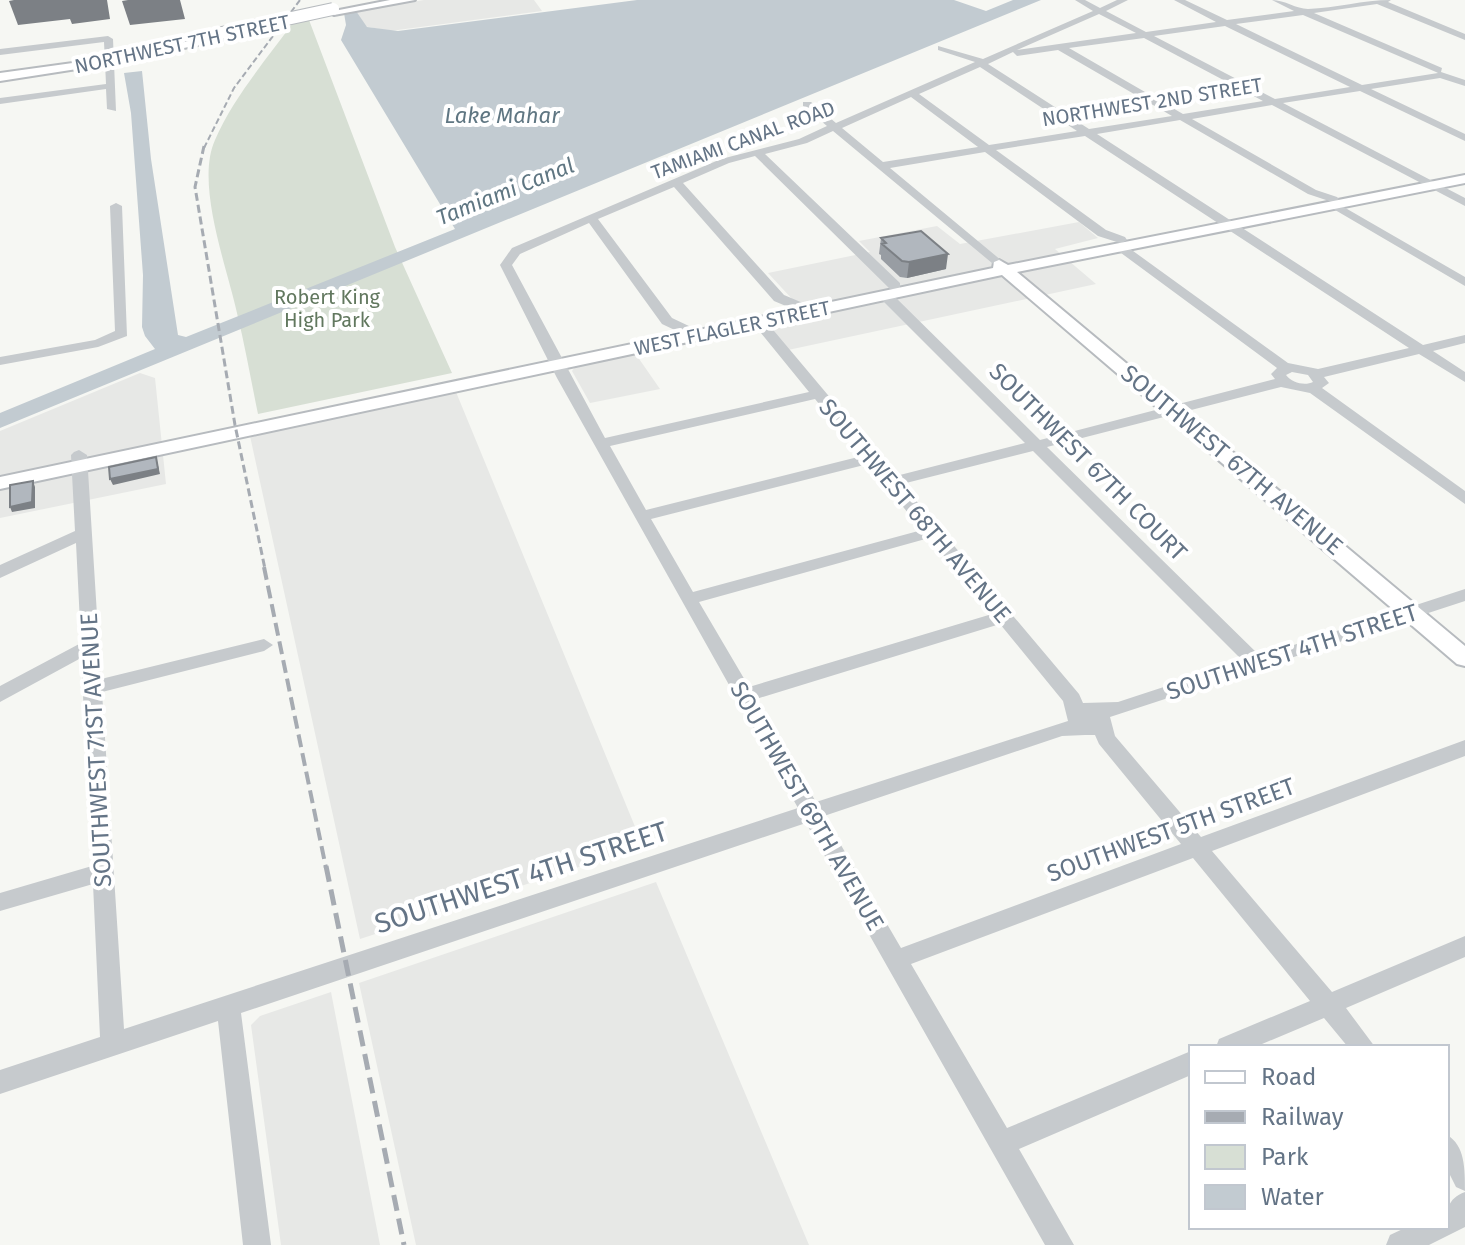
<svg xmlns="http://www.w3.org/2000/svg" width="1465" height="1245" font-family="'Fira Sans',sans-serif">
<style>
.built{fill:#e7e8e6}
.green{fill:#d7dfd4}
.water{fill:#c2cbd1}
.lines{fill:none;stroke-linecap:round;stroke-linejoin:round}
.major-casing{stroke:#b7bbbf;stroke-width:4}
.minor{fill:#c6cacd;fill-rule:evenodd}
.major{fill:#fff;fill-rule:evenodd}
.rail-far3{stroke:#a6abb2;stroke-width:2;stroke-dasharray:6 3;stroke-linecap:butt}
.rail-far2{stroke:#a6abb2;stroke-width:3;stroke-dasharray:8 4;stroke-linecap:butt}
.rail-far1{stroke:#a6abb2;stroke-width:4;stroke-dasharray:13 6;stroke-linecap:butt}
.rail{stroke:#a6abb2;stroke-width:5;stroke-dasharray:16 8;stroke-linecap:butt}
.major-bridge-casing{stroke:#b7bbbf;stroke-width:14;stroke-linecap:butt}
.major-bridge{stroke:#fff;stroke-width:12}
.wall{fill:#989da3}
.shaded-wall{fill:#7c8085}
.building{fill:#b1b7be;stroke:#7c8085;stroke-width:2}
.labels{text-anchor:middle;stroke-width:8;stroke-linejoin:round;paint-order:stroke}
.far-street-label{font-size:20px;fill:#647486;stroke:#fff}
.far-park-label{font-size:20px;fill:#62785f;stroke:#fff}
.far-water-label{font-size:22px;font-style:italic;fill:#5f7682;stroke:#fff}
.street-label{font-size:24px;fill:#647486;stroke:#fff}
.near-street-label{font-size:28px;fill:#647486;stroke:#fff}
</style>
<rect width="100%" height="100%" fill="#f6f7f3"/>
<path class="built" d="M424 0H534L542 11 390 31 363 26 356 11Z
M1079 222 1098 238 1055 249 1096 284 788 350 769 327 770 324 806 314 768 273 870 252 859 241 937 226 960 244Z
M635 353 660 389 590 403 572 371 575 367Z
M140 373 155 378 166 484 0 518V431Z
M456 392 643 846 360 939 250 436Z
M656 882 809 1245H416L359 983Z
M331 992 380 1245H281L251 1025 260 1016Z"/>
<path class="green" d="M309 20 395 247 452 373 258 414C251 380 245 346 237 313 227 267 195 184 215 140 233 98 266 60 292 24Z"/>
<path class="water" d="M637 0H954L986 11 1013 0H1041L0 428V413L155 349 145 336 142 327 143 275 131 113 124 73 142 71 151 159 178 335 186 337 455 229 341 40 346 25 344 13 356 11 367 27 398 31Z"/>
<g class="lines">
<g class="major-casing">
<path id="major" d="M390 0H415L334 15 329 12Z
M222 34 227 37 226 39 109 64 0 81V73L109 58Z
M1465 175V183L1017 272 1465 646V666L1457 664 1002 275 0 489V477L993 268 994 262 999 260 1008 265Z"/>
</g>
<path class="minor" d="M1075 0H1085L1100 8 1117 0H1128L1106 11 1146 32 1216 22 1174 0H1185L1227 20 1294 11 1272 0C1285 0 1296 9 1308 9 1336 8 1363 0 1391 0L1388 2 1465 34V40L1377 4 1314 13 1442 68 1441 72 1465 80V86L1440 78 1371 89 1465 134V141L1360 91 1283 103 1465 198V206L1272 105 1192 119 1316 190 1337 197 1339 199 1335 202 1465 277V286L1330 207 1328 205 1332 202 1308 194 1180 120 1097 134 1423 345 1465 335V343L1433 351 1465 372V382L1419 354 1324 377 1329 383 1322 388 1465 491V504L1310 393 1281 387 1047 447 1260 656 1465 589V601L1110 717 1115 736 1201 837 1465 740V756L1212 851 1332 992 1465 936V957L1346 1008 1375 1047H1348L1324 1018 1255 1047H1216L1219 1039 1310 1001 1193 858 911 964 1007 1128 1191 1051V1075L1019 1149 1074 1245H1045L806 823 241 1013 271 1245H243L218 1021 0 1094V1070L100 1037 93 884 0 911V893L92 866 81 658 0 702V686L81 643 76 543 0 578V565L75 531 71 455 74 452 79 450 87 455 101 679 264 639 273 645 264 651 102 692 124 1029 798 808 557 378 500 265 512 248 721 159 799 139 827 126 803 106V102H811L836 123 975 62 938 50V46L983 59 1093 11ZM1099 14 1136 33 1017 50ZM1303 15 1436 72 1438 73 1362 85 1236 24ZM1225 26 1350 87 1275 99 1154 36ZM1144 38 1263 101 1183 114 1069 48ZM1058 50 1172 116 1089 129 988 64 1013 52 1017 56ZM980 67 1077 131 989 145 919 94ZM911 97 978 147 883 162 842 128ZM833 131 998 268 1004 264 1002 261 890 168 985 152 1098 236 1120 243 1115 247 1117 250 1277 368 1271 374 1275 379 1040 440 890 292H880V298L1025 443 896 476 764 319 759 318 752 322 809 392 605 438 512 265 520 254 589 223 662 324 681 333H691V327L672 318 598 219 674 187 774 301 793 309H803V303L784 295 683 183 729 163 755 156 890 289H900V283L765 154 807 143ZM1085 136 1409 348 1318 369 1288 363 1122 243 1127 240 1125 237 1106 230 996 150ZM1292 372 1308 375 1313 382C1305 386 1292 383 1286 375ZM815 399 862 456 646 510 610 446ZM1033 451 1243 661 1118 702 1083 703 1079 694 902 484ZM868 464 922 530 693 592 651 519ZM929 538 992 614 749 687 699 602ZM1000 624 1063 701 1068 721 816 802 756 699ZM1085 735H1095L1099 744 1181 844 901 948 824 816 1062 736Z
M108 36 113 39 116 111 107 109 106 89 0 104V98L106 84 104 42 0 55V49Z
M116 203 122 206 127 336 98 347 0 365V357L95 340 115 331 110 206Z
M1447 1135C1465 1145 1465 1169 1465 1191L1456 1187 1447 1169Z
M1465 1192V1227L1429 1245H1386L1390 1235 1407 1227H1447C1447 1209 1447 1199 1465 1192Z"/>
<use href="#major" class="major"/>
<path class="rail-far3" d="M204 148 234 88 300 0"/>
<path class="rail-far2" d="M204 146 195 187 235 425 265 569"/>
<path class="rail-far1" d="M264 567 326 868"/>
<path class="rail" d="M326 866 404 1245"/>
<g class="major-bridge-casing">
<path id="major-bridge" d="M217 34 333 9"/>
</g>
<use href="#major-bridge" class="major-bridge"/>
</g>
<path class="wall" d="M881 238 946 269 907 278 900 277 881 259V255L879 254Z"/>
<path class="shaded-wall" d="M14 0H107L110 19 72 24 70 19 18 25 9 1Z
M128 0H181H180L185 19 130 25 122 1Z
M948 254 946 269 907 278 909 262Z
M156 457 160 474 113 485 110 479Z
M33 481 35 487V508L12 512 10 507Z"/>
<path class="building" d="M921 231 948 254 909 262 902 261 882 244 886 243 881 238Z
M156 457 158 469 110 479 109 467Z
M33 481 32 502 10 507V485Z"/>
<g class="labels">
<g class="far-street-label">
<text transform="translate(182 44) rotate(-12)" y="7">NORTHWEST 7TH STREET</text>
<text transform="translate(1152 102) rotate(-9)" y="7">NORTHWEST 2ND STREET</text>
<text transform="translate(743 140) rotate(-20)" y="7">TAMIAMI CANAL ROAD</text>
<text transform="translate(732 328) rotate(-12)" y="7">WEST FLAGLER STREET</text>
</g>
<g class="far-park-label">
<text x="327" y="304">Robert King<tspan x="327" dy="23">High Park</tspan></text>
</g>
<g class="far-water-label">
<text x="502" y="123">Lake Mahar</text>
<text transform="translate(505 191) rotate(-22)" y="8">Tamiami Canal</text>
</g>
<g class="street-label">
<text transform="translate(1232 460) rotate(40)" y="8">SOUTHWEST 67TH AVENUE</text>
<text transform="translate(1088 462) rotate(45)" y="8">SOUTHWEST 67TH COURT</text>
<text transform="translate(915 511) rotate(50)" y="8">SOUTHWEST 68TH AVENUE</text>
<text transform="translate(1292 652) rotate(-18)" y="8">SOUTHWEST 4TH STREET</text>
<text transform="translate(96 750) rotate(-93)" y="8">SOUTHWEST 71ST AVENUE</text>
<text transform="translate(807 806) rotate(60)" y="8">SOUTHWEST 69TH AVENUE</text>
<text transform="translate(1171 830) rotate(-20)" y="8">SOUTHWEST 5TH STREET</text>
</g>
<g class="near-street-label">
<text transform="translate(521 877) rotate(-18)" y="10">SOUTHWEST 4TH STREET</text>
</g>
</g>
<rect x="1189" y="1045" width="260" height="184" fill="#ffffff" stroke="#c1c7cf" stroke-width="2"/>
<rect x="1205" y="1071" width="40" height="12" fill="#ffffff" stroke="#c1c7cf" stroke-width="2"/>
<text x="1261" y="1085" font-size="24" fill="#647486">Road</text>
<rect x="1205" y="1111" width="40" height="12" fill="#a6abb2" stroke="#c1c7cf" stroke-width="2"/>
<text x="1261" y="1125" font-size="24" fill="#647486">Railway</text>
<rect x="1205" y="1145" width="40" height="24" fill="#d7dfd4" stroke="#c1c7cf" stroke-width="2"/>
<text x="1261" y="1165" font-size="24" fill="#647486">Park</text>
<rect x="1205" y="1185" width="40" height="24" fill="#c2cbd1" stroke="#c1c7cf" stroke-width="2"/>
<text x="1261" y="1205" font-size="24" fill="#647486">Water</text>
</svg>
